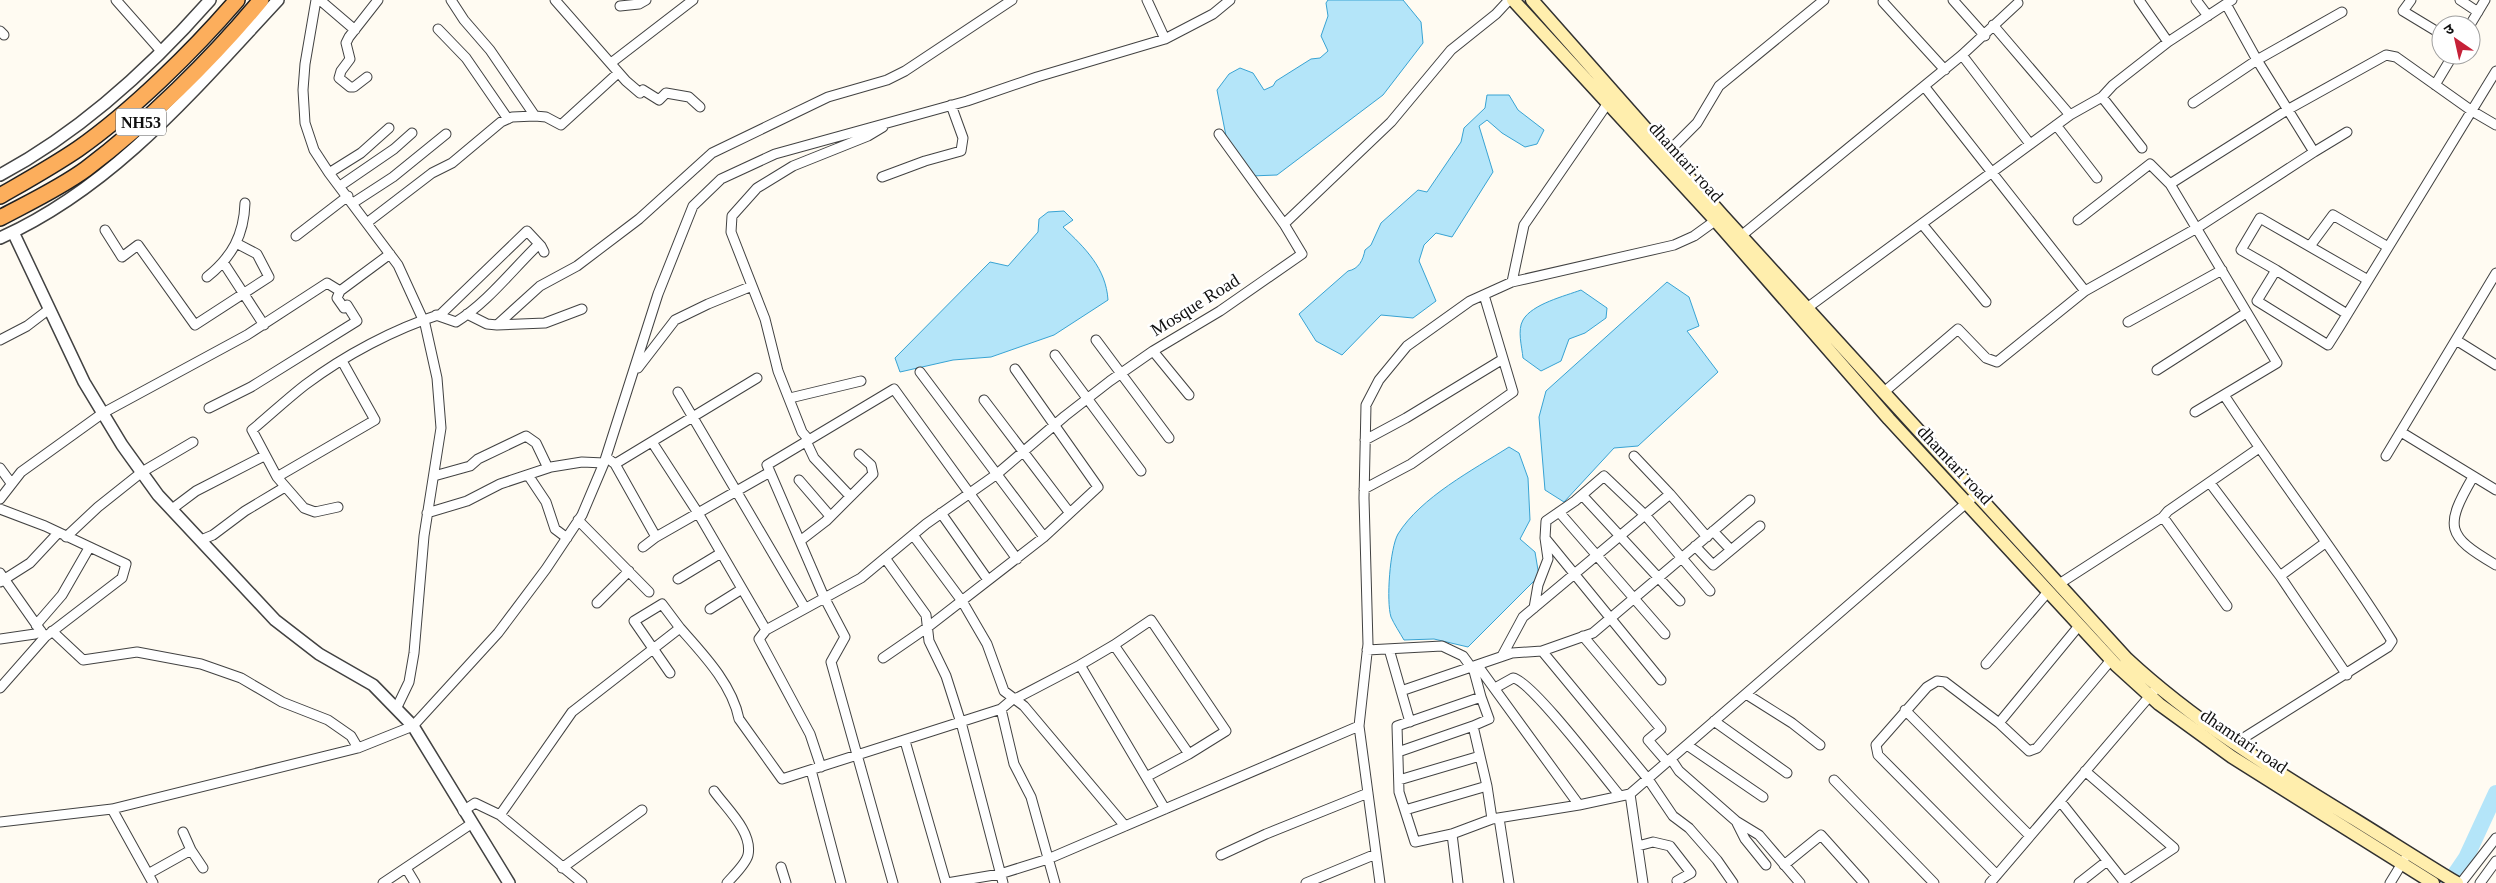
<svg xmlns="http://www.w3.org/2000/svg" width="2496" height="883" font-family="'Times New Roman','Noto Sans Devanagari',serif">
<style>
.water{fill:#b4e5f9;stroke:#38a3d3}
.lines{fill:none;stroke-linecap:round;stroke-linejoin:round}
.river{stroke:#b4e5f9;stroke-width:16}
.minor-casing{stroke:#424242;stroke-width:11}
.tertiary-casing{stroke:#424242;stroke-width:14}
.secondary-casing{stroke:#313131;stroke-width:15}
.trunk-casing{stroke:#202020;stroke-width:18}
.minor{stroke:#fff;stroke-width:9}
.tertiary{stroke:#fff;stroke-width:11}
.secondary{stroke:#ffeead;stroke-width:12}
.trunk{stroke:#fcae5c;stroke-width:15}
.labels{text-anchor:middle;stroke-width:5;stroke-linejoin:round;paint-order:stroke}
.shield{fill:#fff;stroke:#575757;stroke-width:1}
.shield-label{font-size:16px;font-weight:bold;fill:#0f0f0f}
.street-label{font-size:18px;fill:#0f0f0f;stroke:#fff}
</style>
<rect width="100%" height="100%" fill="#fffbf2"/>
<path class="water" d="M1328 0H1403L1421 22 1423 43 1383 95 1277 175 1251 176 1227 141 1217 90 1229 74 1240 68 1253 73 1264 90 1273 86 1276 81 1311 59 1320 58 1328 51 1321 36 1328 16 1326 3Z
M1487 95H1509L1518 110 1544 130 1537 144 1525 147 1502 133 1487 120 1479 126 1493 172 1452 237 1436 233 1424 245 1419 261 1436 301 1413 318 1381 315 1342 355 1316 341 1299 314 1348 271C1359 269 1363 260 1365 250L1371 245 1381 223 1418 190 1427 192 1461 142 1464 128 1485 108Z
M1064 211 1073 220 1063 227C1085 248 1106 268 1108 300L1054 335 991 357 953 360 900 372 895 358 990 262 1008 266 1038 232 1039 219 1048 212Z
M1667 282 1689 297 1699 326 1687 331 1718 372 1638 446 1614 448 1564 502 1545 490 1539 417 1546 391Z
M1581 290 1607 308 1606 318 1585 333 1569 339 1561 361 1541 371 1523 358C1522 347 1517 330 1523 320 1532 304 1565 296 1581 290Z
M1509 447 1519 453 1528 478 1530 520 1520 539 1535 552 1539 576 1468 647 1434 639 1404 640C1400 633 1394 624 1391 617 1386 601 1390 548 1398 534 1421 497 1473 470 1509 447Z"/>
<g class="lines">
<path class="river" d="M2449 883 2466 858 2496 793"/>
<g class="minor-casing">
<path id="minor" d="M116 0 161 51
M316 0 305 64 303 90 305 123 314 150 329 173 398 265 425 324 437 378 441 428 424 536 414 653 409 682 397 707
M320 0 355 30
M451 0 464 20 490 50 535 116
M555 0 626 81 640 93 643 90 659 100 666 93 689 97 700 107
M1147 0 1165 39
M1953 0 1985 36
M2139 0 2168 42
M2196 0 2208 16
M2411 0 2403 11 2441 34
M2460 0 2478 12
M1883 2 1945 70
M620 6 639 4 646 0
M1993 25 2070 115
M2470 25 2485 0
M438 29 466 58 508 119
M0 31 4 35
M1962 55 2030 144
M611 63 693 0
M367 77 354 87H350L339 78 341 71 350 59 346 43 349 37 378 0
M2435 85 2453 55
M1924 86 2085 291
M2102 97 2142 148
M2193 103 2257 60 2342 12
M2056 125 2097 178
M1219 134 1284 224
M2314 152 2347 132
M1667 153 1697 123 1719 86 1824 0
M329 173 361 153 389 128
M882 177 925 161 961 151 963 138 951 105
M2170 184 2287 110 2386 55 2396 57 2472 111 2496 125
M340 186 394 149 412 133
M353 203 393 177 446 134
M2078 220 2150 164 2170 184 2277 363 2195 412
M368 222 432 173 452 163 501 122 512 117 535 116 546 117 561 125 618 73
M1922 224 1986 302
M105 230 122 257 138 245 195 325 269 277 257 254 236 243
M296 236 348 196
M1741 236 1962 55 2018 3
M2310 246 2333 215 2388 247
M223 262 264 325
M2276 270 2347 314
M207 277C232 257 244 235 245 203
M2368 280 2260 218 2241 250 2276 270 2257 301 2328 345 2340 326 2496 71
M1512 282 1524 225 1610 100
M1807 308 2070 115 2102 97 2113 85 2168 42 2232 0
M467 314 487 324 497 325 540 286 577 266 639 219 712 153 828 97 887 80 905 71 1012 0
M436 315 456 322C488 302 512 270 539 244
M2128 322 2222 270
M497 325 545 323 582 309
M0 340 27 326 48 310
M1096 340 1169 438
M2456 340 2496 365
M1153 351 1189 395
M1055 355 1141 471
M638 368 675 320 708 304 752 286
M2157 370 2246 313
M920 372 1044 537
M678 392 805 608
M1884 392 1958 329 1986 358 1997 362 2085 291 2197 228 2314 152 2257 60 2226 4
M2224 395C2278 478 2340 557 2392 641L2388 647 2234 744
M790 398 861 381
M984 400 1069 512
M209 408 251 387 357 321 347 305 344 308 337 298 340 291
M2401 432 2496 490
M809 440 802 432 778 371 765 319 731 232 732 216 757 188 793 166 868 136 883 127
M1365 440 1406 418 1503 359
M806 441 814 458 850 496
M652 442 698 513 766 630 759 639 810 734 821 767
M1634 456 1670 494
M2386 456 2496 273
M606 457 615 464 656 537 770 472
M615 464 757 378
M0 468 11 483
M528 475 546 502 555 529 567 538
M434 476 470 466 478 459 526 436 536 443 548 468
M277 477 252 430C270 415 287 399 305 385 345 355 394 329 441 314L527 231 541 246 544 252
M2473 477C2444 527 2446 536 2496 565
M799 480 830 516
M2210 483 2280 576 2347 675
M1364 489 1411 464 1513 392 1484 295
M1582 495 1680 601
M0 499 21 472 103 413 247 335 327 283 340 291 390 254
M338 507 315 512 304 508 277 477 375 420 342 361
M0 509 45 526 126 564 122 578 45 637 0 688
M172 509 196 491 264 456
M1559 512 1665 634
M427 513 467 501 500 484 551 467 582 462 604 463
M941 513 988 580
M2163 517 2227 606
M578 520 649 592
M1713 531 1731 550
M913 535 962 601 987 644 1004 691 1024 706 1125 826
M66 537 98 507 142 472 193 442
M201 540 213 535 245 511 285 487
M800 541 826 521 873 474 871 465 859 454
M1695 546 1713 565 1760 526
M643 547 656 537
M885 558 926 615 929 641 946 676 962 726 1003 883
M0 573 45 637
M2280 576 2325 543
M678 579 721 553
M0 582 30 563 58 533
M2059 584 2163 517 2168 511 2259 448
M597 603 629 571
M1534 608 1538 585 1548 559 1545 538
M710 609 742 589
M36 625 62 595 89 548
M766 630 861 578 926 524 997 474 1065 416 1110 381 1153 351 1220 311 1302 254 1284 224 1391 122 1451 50 1496 14 1509 0
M52 631 83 660 137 652 201 664 241 678 282 702 328 720 351 736 358 748
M1583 636 1661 729 1648 740 1667 762
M0 639 35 634 41 631
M1114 645 1151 620 1226 731 1189 754
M1389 649 1410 722
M1367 650 1442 646 1463 656 1474 671 1481 697 1397 726 1399 792 1415 842 1452 834 1492 819 1579 805 1630 794 1643 883
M1542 651 1648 779 1673 816 1689 828 1717 860 1733 883
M1502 656 1523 617 1670 494 1707 537
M883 658 928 627 1044 537 1098 487 1015 369
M1986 664 2047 593
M1478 666 1579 805
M670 673 634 621 662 604 680 628
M1661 680 1545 538 1546 521 1575 501 1604 476 1646 516 1710 591
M1495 688 1513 678C1531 680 1604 777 1620 796
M1401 691 1512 653 1542 651 1593 633 1750 500
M1746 694 1792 723 1820 745
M1481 697 1489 719 1473 726 1487 786
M1015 699 1080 665
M1001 709 1014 764 1031 797 1055 883
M1905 710 2030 836
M1714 721 1787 773
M1999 723 2078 627
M905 741 946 883
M1687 745 1763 797
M1398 752 1473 726
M1671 759 1679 771 1736 821 1759 835 1800 883
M811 770 841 883
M2085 771 2174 848 2123 882
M1146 777 1189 754 1114 645 1080 665 1165 809
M1399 780 1480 756
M1834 780 1934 883
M714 791C726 808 753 832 748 855 746 864 733 876 727 883
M1630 794 1971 499
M2060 801 2125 883
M112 809 153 883
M1405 810 1487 786 1492 819
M463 811 475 803 500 815 582 883
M500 815 572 712 680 628C703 654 732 684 739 719L782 779 1001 709 1014 698
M1499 818 1509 883
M1736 821 1745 839 1766 865
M0 822 112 809 358 748 413 726 498 633 546 569 582 515 604 463 658 294 693 206 721 179 775 154 967 101 1037 77 1165 39 1213 14 1230 0
M1452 834 1458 883
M1638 846 1653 842 1670 846 1691 873 1677 881 1678 883
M191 850 203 868
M1221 855 1266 834 1368 793
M1784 865 1821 835 1864 883
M781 867 786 883
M406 868 415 883
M562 868 642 810
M148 874 191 850 183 832
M1997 875 1878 755 1876 745 1927 687 1937 681 1945 682 1999 723 2029 751 2037 748 2111 660
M383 883 471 824
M893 883 831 662 845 637 824 597 767 465 894 389 1017 559
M947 883 1000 874 1048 859 1359 726
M1306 883 1376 854
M1380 883 1359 726 1368 644 1364 498 1366 405 1379 380 1407 346 1470 301 1512 282 1674 245 1694 236 1719 218
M1990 883 2154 691
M2079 883 2107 861
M2390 883 2404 860
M2461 883 2496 838
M2480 883 2496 861"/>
</g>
<g class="tertiary-casing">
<path id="tertiary" d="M0 175C80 132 151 67 210 0
M13 232 84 382 122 445 158 495 275 620 319 654 373 685 413 726 509 883
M0 238C114 187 195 89 278 0"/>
</g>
<g class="secondary-casing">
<path id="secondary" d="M1513 0 1716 221 1889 419 2116 665 2159 704 2232 757 2433 883
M1532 0 1722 215 2127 659C2196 723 2274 770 2354 819 2388 840 2422 862 2457 883"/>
</g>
<g class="trunk-casing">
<path id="trunk" d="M0 196C26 181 53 166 78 149 132 111 194 50 237 0
M0 218C28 203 60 188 86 169 147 123 212 59 261 0"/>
</g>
<use href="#minor" class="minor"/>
<use href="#tertiary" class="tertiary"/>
<use href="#secondary" class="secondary"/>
<use href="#trunk" class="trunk"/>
</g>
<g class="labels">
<rect class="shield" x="116" y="108.5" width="50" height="27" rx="4"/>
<g class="shield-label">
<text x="141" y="128">NH53</text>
</g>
<g class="street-label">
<text transform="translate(1686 162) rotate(48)" y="6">dhamtari road</text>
<text transform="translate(1195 305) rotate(-32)" y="6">Mosque Road</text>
<text transform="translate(1955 465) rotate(47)" y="6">dhamtari road</text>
<text transform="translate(2244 741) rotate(34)" y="6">dhamtari road</text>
</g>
</g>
<g transform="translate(2456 40) rotate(326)"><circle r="24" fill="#ffffff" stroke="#9f9f9f"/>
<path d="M0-4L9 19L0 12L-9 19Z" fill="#c62138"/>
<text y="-8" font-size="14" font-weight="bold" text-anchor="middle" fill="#0f0f0f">उ</text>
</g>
</svg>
